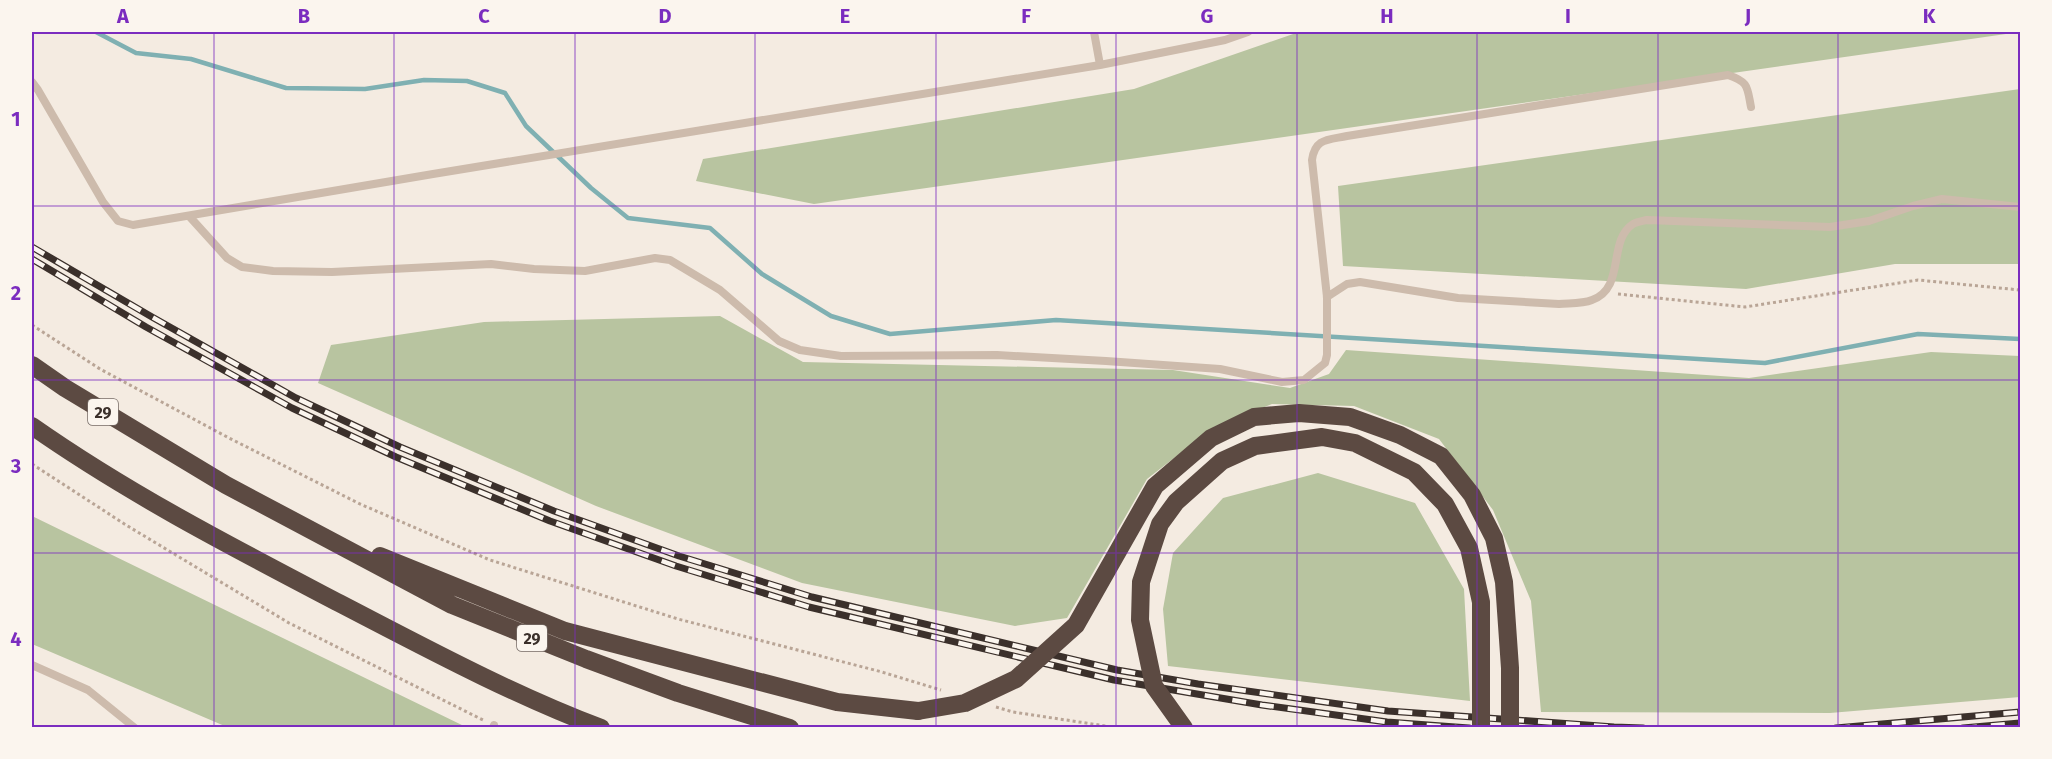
<svg xmlns="http://www.w3.org/2000/svg" width="2052" height="759" font-family="'Fira Sans',sans-serif">
<style>
.green{fill:#b8c4a0}
.lines{fill:none;stroke-linecap:round;stroke-linejoin:round}
.stream{stroke:#7fb0b2;stroke-width:4.5}
.path{stroke:#b9a596;stroke-width:3;stroke-dasharray:3 3;stroke-linecap:butt}
.lane{stroke:#cdbbac;stroke-width:8}
.highway{stroke:#5c4a42;stroke-width:18}
.rail-casing{stroke:#3b302b;stroke-width:7}
.rail{stroke:#fbf5ee;stroke-width:4.5;stroke-dasharray:14;stroke-linecap:butt}
.highway-bridge{stroke:#5c4a42;stroke-width:18}
.grid{fill:none;stroke:#7b2cbf;stroke-width:1.5;stroke-opacity:0.55}
.labels{text-anchor:middle;stroke-width:4.5;stroke-linejoin:round;paint-order:stroke}
.shield{fill:#fbf5ee;stroke:#756b66;stroke-width:1.5}
.shield-label{font-size:16px;font-weight:bold;fill:#3b302b}
.neatline{fill:none;stroke:#7b2cbf;stroke-width:2}
.grid-label{font-size:20px;text-anchor:middle;font-weight:bold;fill:#7b2cbf}
</style>
<rect width="100%" height="100%" fill="#f4ebe1"/>
<path class="green" d="M1299 32H1557V34L1575 32H2020L814 204 696 181 703 159 1134 89Z
M2020 89V264H1895L1746 289 1343 266 1338 186Z
M720 316 803 362 1173 370 1290 388 1329 374 1346 350 1749 378 1931 352 2020 356V697L1830 713 1541 712 1531 601 1493 510 1439 439 1354 406 1272 404 1214 427 1147 479 1067 618 1015 626 802 583 596 506 318 383 331 345 484 322Z
M1318 473 1415 503 1464 589 1470 701 1168 666 1163 609 1173 553 1223 498Z
M32 516 466 727H227L32 644Z"/>
<g class="lines">
<path class="stream" d="M96 32 136 53 191 59 286 88 365 89 424 80 467 81 505 93 526 126 591 188 628 218 710 228 762 274 831 316 890 334 1056 320 1765 363 1918 334 2020 339"/>
<path class="path" d="M1618 294 1745 307 1918 280 2020 290
M32 325 100 369 229 438 360 504 490 560 678 619 882 672 941 690
M32 464 126 525 289 623 485 721
M996 707 1013 712 1119 728"/>
<path class="lane" d="M1094 32 1100 65
M32 82 38 90 103 202 118 221 133 225 433 174 1100 65 1225 40 1248 32
M189 216 227 258 242 267 273 271 332 272 491 264 534 269 585 271 655 258 670 260 720 290 779 341 800 350 841 356 997 355 1106 361 1220 369 1282 382 1304 380 1325 363 1327 355V297L1312 160C1315 138 1328 140 1347 136L1728 75C1749 82 1747 87 1751 107
M1327 297 1347 284 1360 282 1458 298 1559 304C1569 303 1582 304 1592 300 1626 288 1607 241 1633 224 1637 222 1643 221 1647 220L1830 227 1869 221 1913 206 1942 199 2020 207
M32 665 88 690 135 728
M493 728 494 725"/>
<path class="highway" d="M32 365 65 388 226 485 452 605 586 659 678 693 790 728
M32 426C129 494 234 548 339 603 424 647 511 694 601 728
M380 556 565 631 837 702 918 711"/>
<g class="rail-casing">
<path id="rail" d="M32 247 152 317 296 398 400 447 554 511 679 556 812 597 1117 670 1198 684 1388 711 1614 727 1643 728
M32 259 146 327 292 408 396 457 550 521 676 566 809 607 1114 680 1262 705 1387 722 1469 728
M1836 728 2020 712
M1963 728 2020 723"/>
</g>
<use href="#rail" class="rail"/>
<path class="highway-bridge" d="M918 711 965 703 1016 679 1076 625 1155 486 1211 438 1254 417 1299 413 1350 417 1400 435 1441 456 1472 495 1494 538 1504 582 1510 668V728
M1184 728 1154 686 1140 620 1141 582 1160 524 1176 502 1222 461 1255 446 1322 437 1355 443 1414 472 1445 504 1469 548 1481 602V728"/>
</g>
<path class="grid" d="M214 32V728M394 32V728M575 32V728M755 32V728M936 32V728M1116 32V728M1297 32V728M1477 32V728M1658 32V728M1838 32V728M32 206H2020M32 380H2020M32 553H2020"/>
<g class="labels">
<g class="shield">
<rect x="88" y="399" width="30" height="26" rx="4.5"/>
<rect x="517" y="625" width="30" height="26" rx="4.5"/>
</g>
<g class="shield-label">
<text x="103" y="418">29</text>
<text x="532" y="644">29</text>
</g>
</g>
<rect width="2052" height="759" fill="none" stroke="#fbf5ee" stroke-width="66"/>
<rect x="33" y="33" width="1986" height="693" class="neatline"/>
<g class="grid-label">
<text x="123" y="23">A</text>
<text x="304" y="23">B</text>
<text x="484" y="23">C</text>
<text x="665" y="23">D</text>
<text x="845" y="23">E</text>
<text x="1026" y="23">F</text>
<text x="1207" y="23">G</text>
<text x="1387" y="23">H</text>
<text x="1568" y="23">I</text>
<text x="1748" y="23">J</text>
<text x="1929" y="23">K</text>
<text x="16" y="126">1</text>
<text x="16" y="300">2</text>
<text x="16" y="473">3</text>
<text x="16" y="646">4</text>
</g>
</svg>
